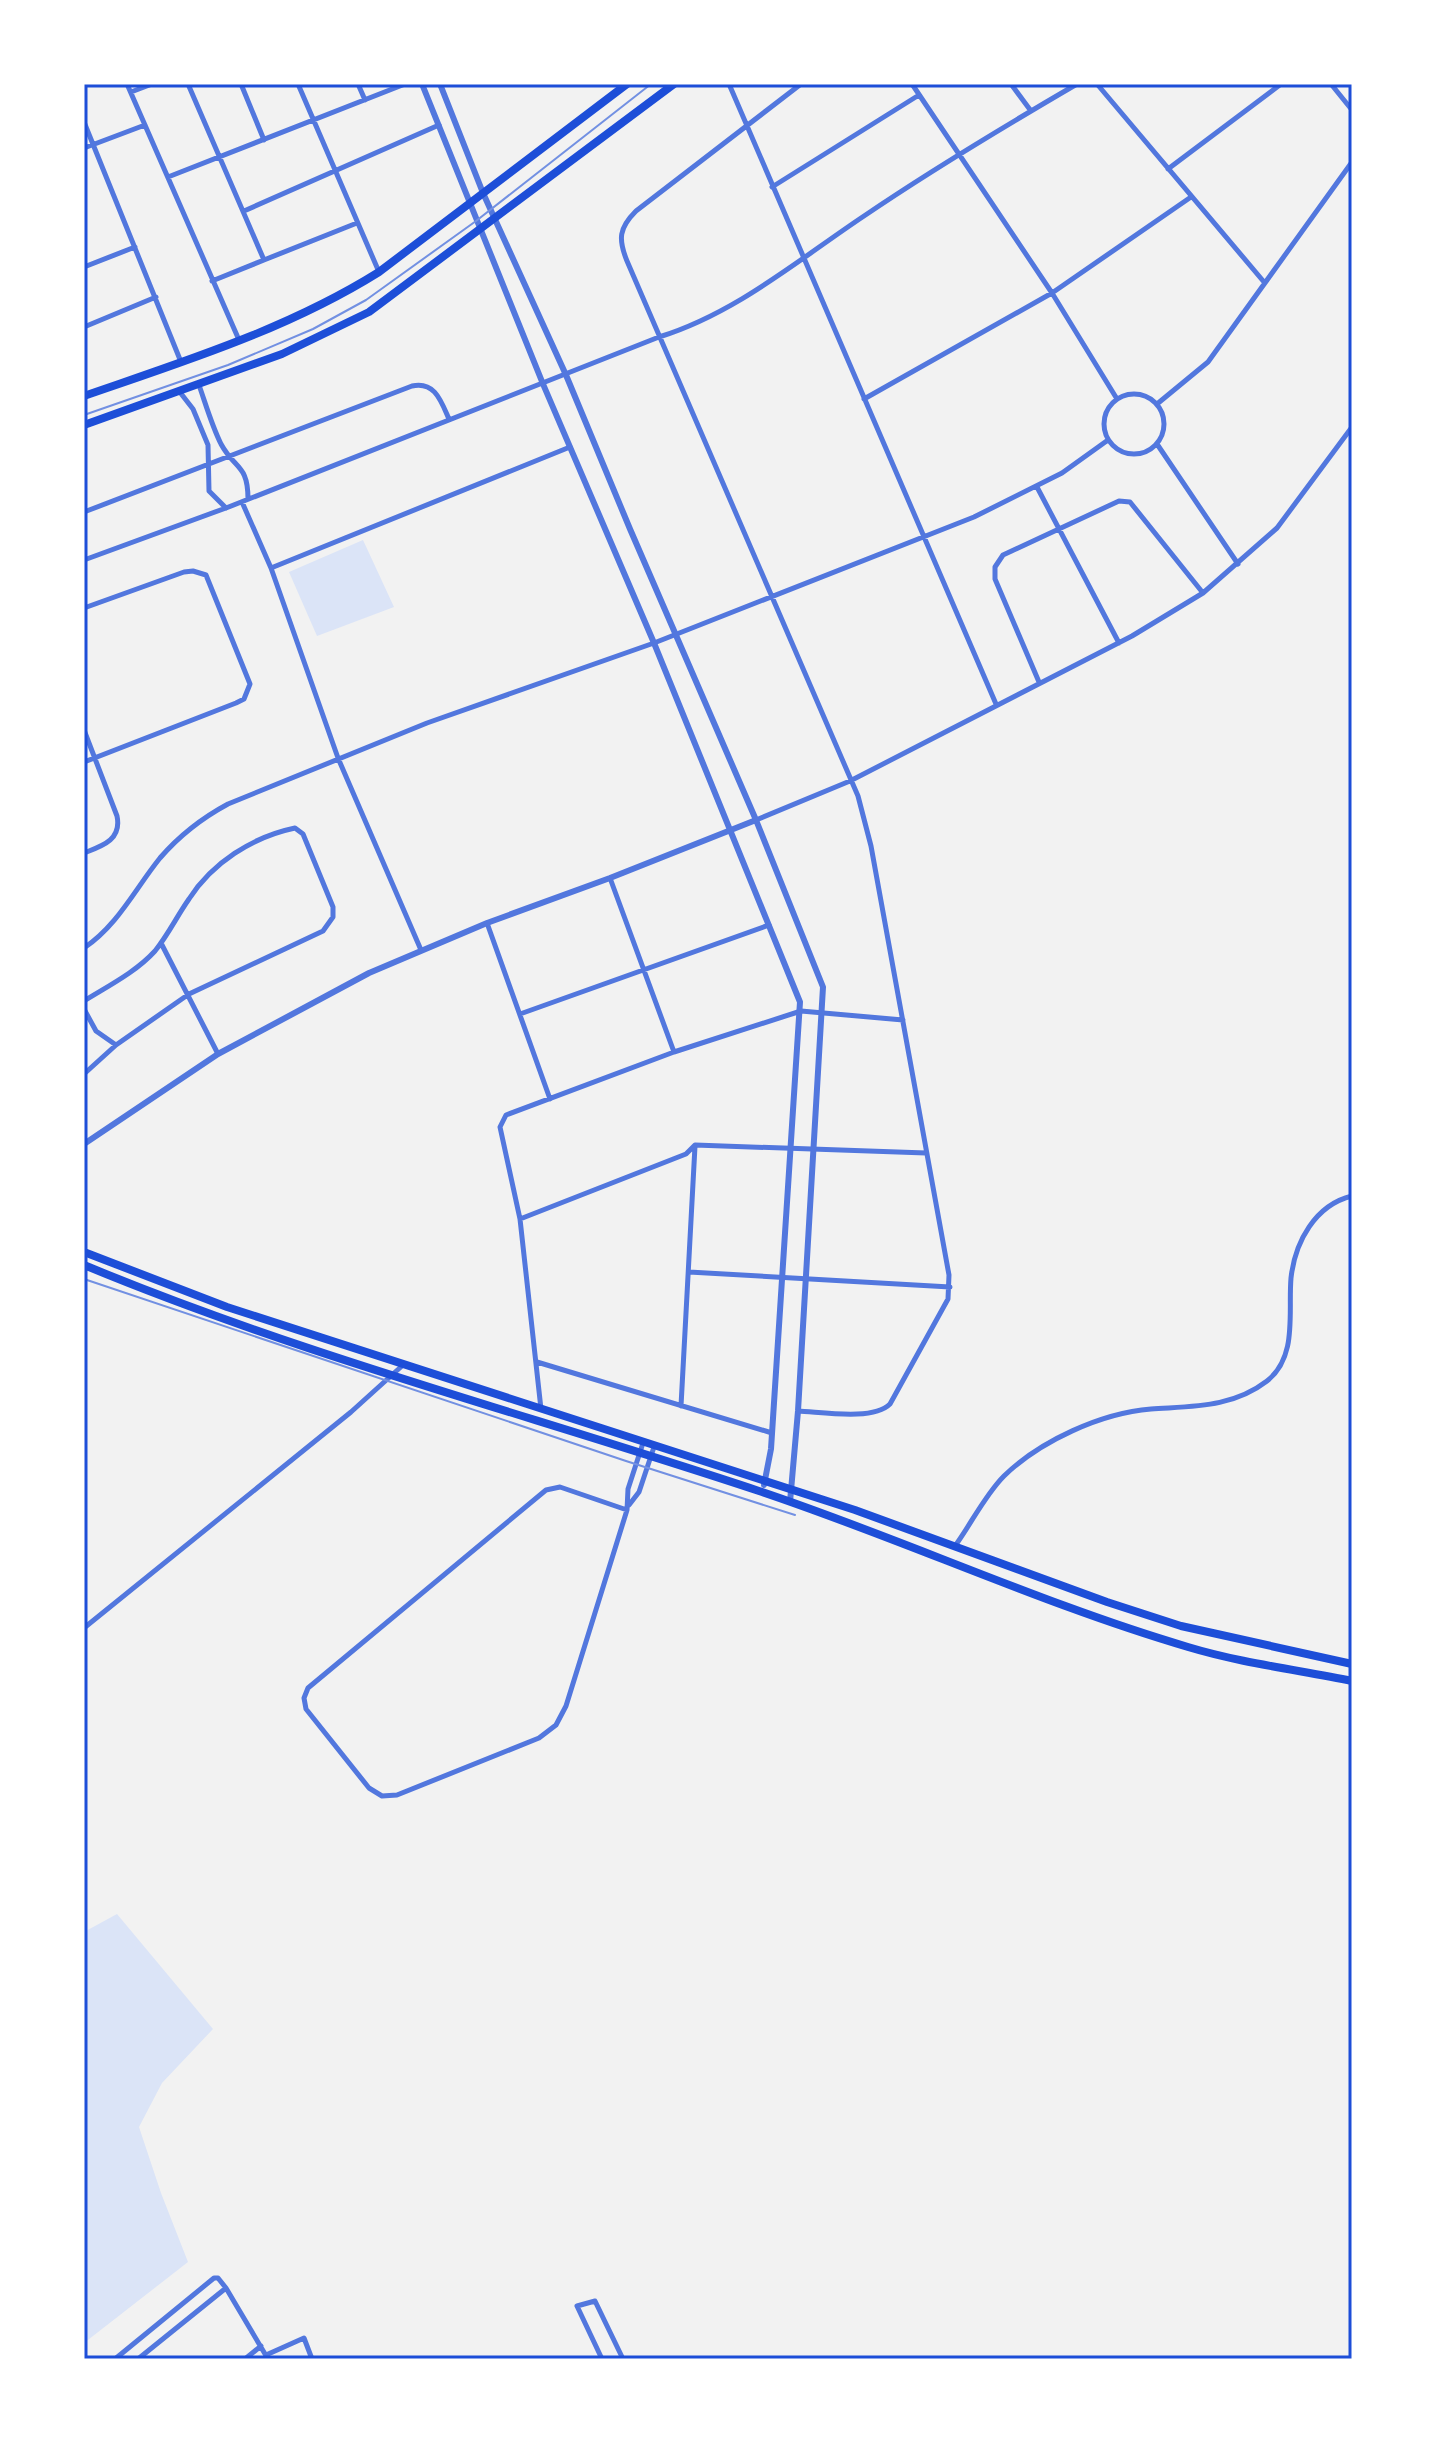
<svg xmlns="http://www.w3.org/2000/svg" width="1436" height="2443" font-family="Arial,sans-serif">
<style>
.green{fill:#dbe4f7}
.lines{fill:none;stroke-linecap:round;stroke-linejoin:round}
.minor{stroke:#5277de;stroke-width:5}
.tertiary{stroke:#5277de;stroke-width:6}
.primary{stroke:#1d4ed8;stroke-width:8}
.tram{stroke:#7290e2;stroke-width:2}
.neatline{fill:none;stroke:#1d4ed8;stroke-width:3}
</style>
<rect width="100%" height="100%" fill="#f2f2f2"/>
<path class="green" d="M363 540 394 607 317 636 289 572Z
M117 1914 213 2029 162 2083 139 2127 161 2193 188 2262 84 2343V1932Z"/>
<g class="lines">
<path class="minor" d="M127 84 239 340
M188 84 264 260 212 281
M241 84 264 140
M298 84 379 272
M358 84 365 100
M729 84 996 704
M912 84 1052 293 1117 399
M1011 84 1031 111
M1097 84 1264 282
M1331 84 1352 110
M131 92 152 84
M84 122 181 362
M84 148 145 125
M1168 169 1281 84
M168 177 405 84
M772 187 919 95
M244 211 439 125
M264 260 357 223
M84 267 135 247
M84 327 156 297
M199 385C206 405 212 426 221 444 235 470 248 464 248 499
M179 391 193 409 208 445 209 491 226 508
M1104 424a30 30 0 1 1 60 0a30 30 0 1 1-60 0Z
M864 399 1052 293 1191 197
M1157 404 1208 362 1352 162
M1157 444 1238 564
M1037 487 1119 643
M242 502 271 568 338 758 421 950
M84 512 412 386C435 381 441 401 449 419
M84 560 226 508 659 337C736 313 798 260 864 216 933 169 1005 126 1077 84
M271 568 570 447
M84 608 184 572 193 571 206 575 250 684 244 699 236 703 84 762
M1039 682 995 579V567L1003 555 1119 501 1130 502 1203 593
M84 730 117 816C122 840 102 846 84 853
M756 820 850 781 1132 636 1203 593 1277 528 1352 427
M610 878 674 1052
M487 923 550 1099
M161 943 218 1054
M84 948C118 925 135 889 160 858 179 836 202 818 228 804L427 723 654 643 974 517 1062 473 1108 440
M84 1001C108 986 136 972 155 951 168 935 177 916 189 899 212 863 252 837 295 828L303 834 333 907V917L323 931 189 994 116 1045 96 1031 84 1009
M520 1014 769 925
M84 1074 116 1045
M520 1219 686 1154 695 1145 926 1153
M689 1272 950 1287
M537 1362 772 1433
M681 1406 695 1146
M541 1409 520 1219 500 1127 506 1115 674 1052 801 1011 903 1020
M798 1411C822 1412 873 1421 890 1404L948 1299 949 1275 871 846 858 796 627 261C618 239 619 228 636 211L801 84
M629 1505 639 1492 654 1447
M627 1510 560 1487 546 1490 308 1688 304 1698 306 1709 369 1788 382 1796 397 1795 539 1738 556 1725 566 1706 627 1510 628 1489 643 1443
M955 1546C971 1524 985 1495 1004 1476 1040 1441 1101 1413 1151 1409 1192 1406 1232 1408 1267 1381 1298 1357 1288 1312 1291 1278 1295 1242 1315 1205 1352 1196
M84 1628 351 1412 403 1365
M266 2355 304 2338 312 2359
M115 2359 214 2278H218L226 2288 268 2359
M138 2359 226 2288
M245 2359 261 2346
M602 2359 577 2306 595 2301 623 2359"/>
<path class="tertiary" d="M422 84 543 384 654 643 800 1002 771 1449 764 1485
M440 84 483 193 566 375 630 529 756 820 823 987 798 1411 790 1502
M84 1144 218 1054 369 973 487 923 610 878 756 820"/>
<path class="primary" d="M84 396C185 361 288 329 379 272L627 84
M84 425 282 354 369 312 674 84
M84 1252 227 1307 855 1510 1107 1602 1181 1626 1352 1664
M84 1265C303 1356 534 1416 759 1491 903 1539 1042 1604 1188 1647 1241 1663 1298 1670 1352 1681"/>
<path class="tram" d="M84 415 228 365 313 329 366 300 476 221 651 84
M84 1279 626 1461 795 1515"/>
</g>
<rect width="1436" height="2443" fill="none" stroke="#ffffff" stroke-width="172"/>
<rect x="86" y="86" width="1264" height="2271" class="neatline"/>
</svg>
